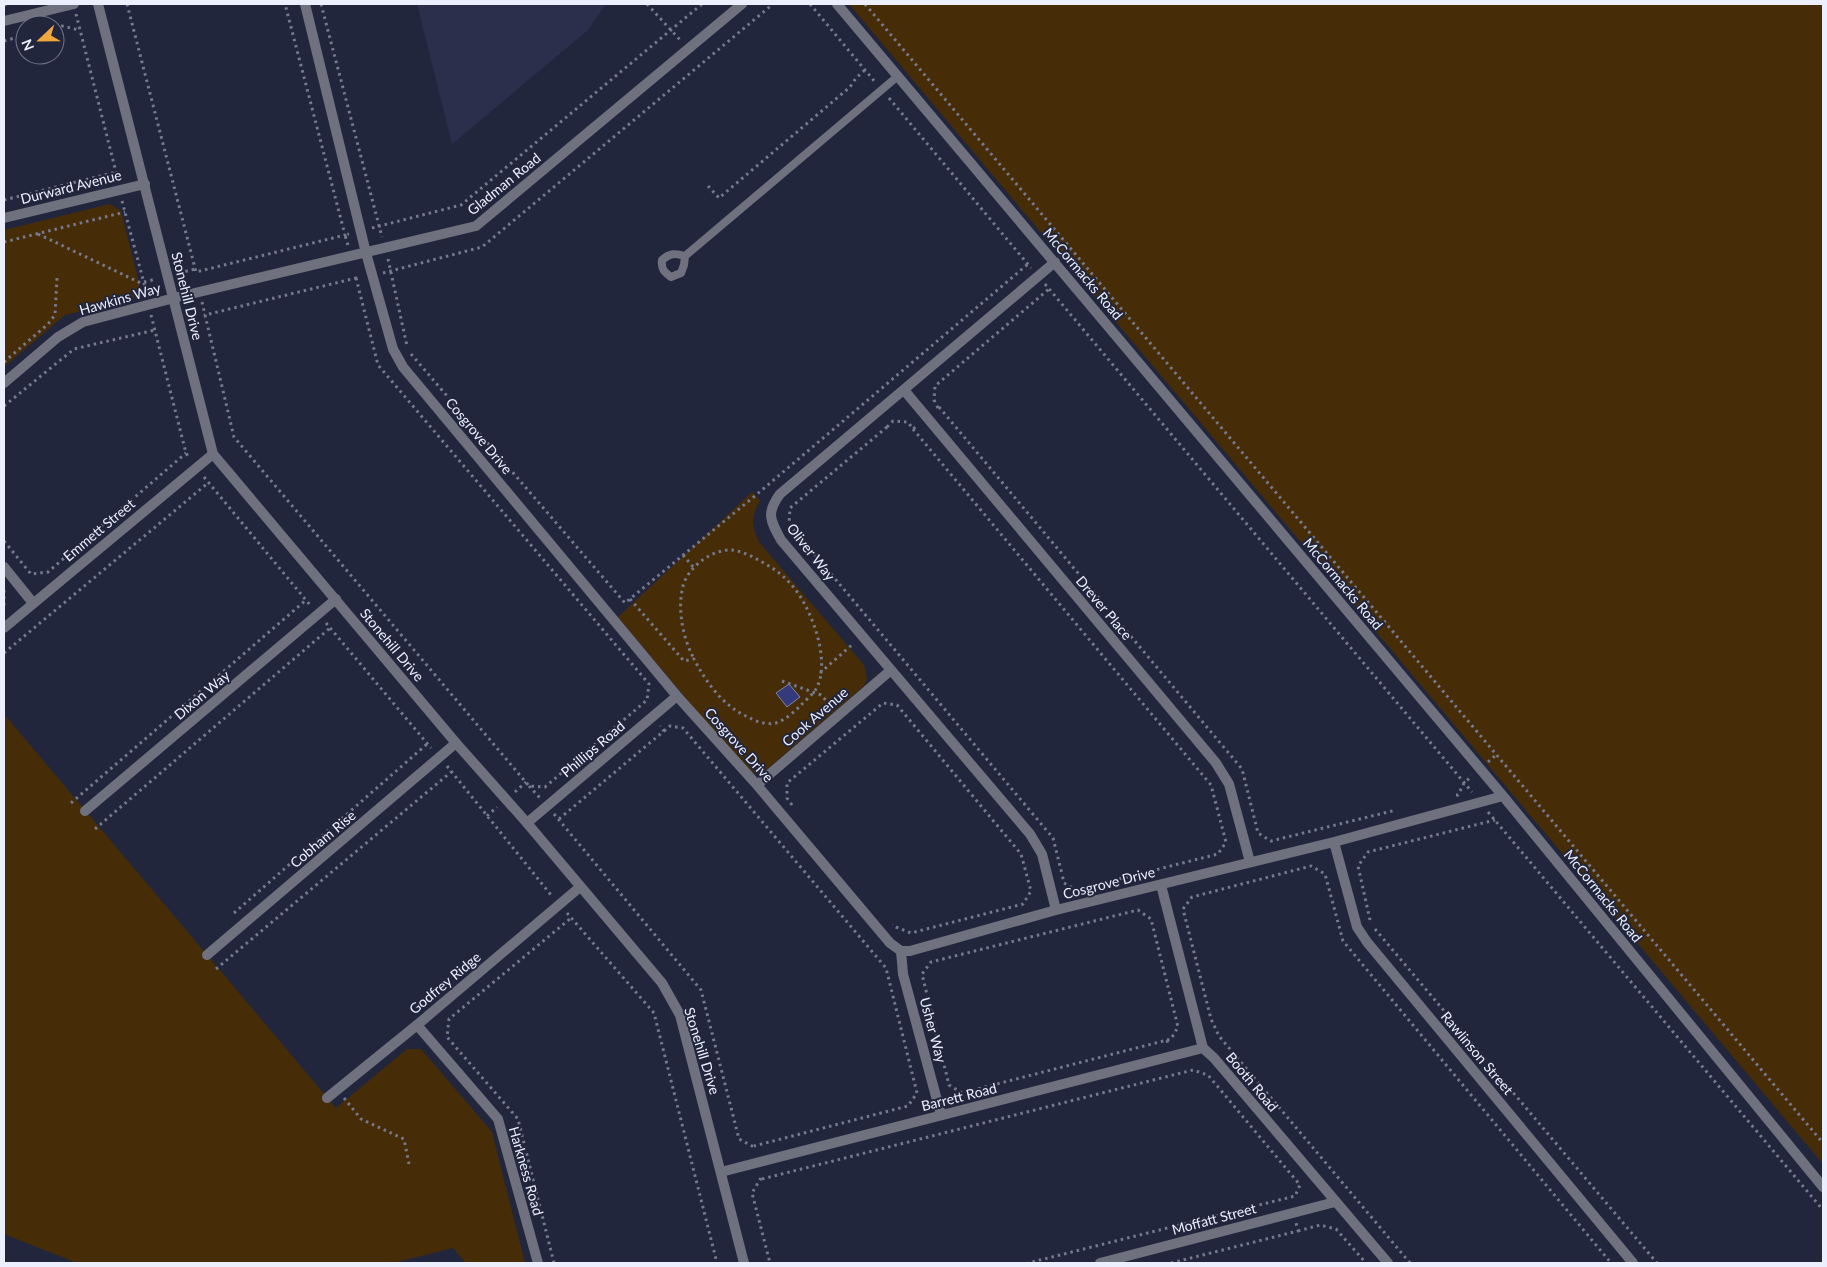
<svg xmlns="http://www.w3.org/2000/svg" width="1827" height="1267" font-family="Lato,sans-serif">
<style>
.built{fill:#2b2f4c}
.green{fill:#462d07}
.building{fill:#353a7c;stroke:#7f84a1}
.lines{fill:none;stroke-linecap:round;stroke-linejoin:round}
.path{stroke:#767a8e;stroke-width:3;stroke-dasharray:2.5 4;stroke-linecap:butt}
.service{stroke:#6f727e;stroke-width:8}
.minor{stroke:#6f727e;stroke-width:10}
.tertiary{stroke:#6f727e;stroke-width:10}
.labels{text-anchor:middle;stroke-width:4;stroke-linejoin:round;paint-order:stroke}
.street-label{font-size:14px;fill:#ebeffe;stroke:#22263d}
</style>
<rect width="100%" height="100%" fill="#22263d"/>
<path class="built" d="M417 4H606L588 30 452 144Z"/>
<path class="green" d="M849 4H1823V1164Z
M110 204 121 211 140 287 133 299 65 315 4 367V230Z
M752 492 760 500C751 518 751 523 759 542L864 665 867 678 865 685 766 770 755 774 745 769 618 617Z
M4 714 336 1108 407 1049H421L492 1132 525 1263H466L453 1248 393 1263H77L4 1234Z"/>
<path class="building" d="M789 684 800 697 787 707 776 693Z"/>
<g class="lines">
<path class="path" d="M127 4 196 272 345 235 285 4
M321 4 382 237
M647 4 681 41
M810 4 875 82
M865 4 1823 1143
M4 5 7 4
M76 14 118 180
M55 28 62 26 79 30
M4 41 25 35
M889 98 1031 268
M708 186 719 198 850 87 856 78 865 70
M4 200 116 172
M122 201 147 294
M372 228 461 205 702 4
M38 234 145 285
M4 242 125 212
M348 245 345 235 349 234
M388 259 407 346
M179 273 195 269
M383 273 482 247 773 4
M356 278 378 365 649 684 647 700 545 787 529 786 234 437 205 315Z
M144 282 156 279
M1045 284 1472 792
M202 302 205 315
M151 315 186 453 189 458
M411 354 625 603 756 495 1028 264
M4 362 48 324 55 315 57 278
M4 406 74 349 155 330
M939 407 1242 769 1258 833 1271 841 1396 810
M938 408 934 400 935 386 1049 289
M887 427 790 508 789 524 1053 838 1062 874H1061
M887 427 893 421 908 422 913 429 918 425
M913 429 1211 785 1226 842 1218 854 1076 890 1064 883 1062 874
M204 477 310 605
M4 541 31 574 48 572 186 453
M683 555 694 568
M4 590V609
M630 599 684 661 694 659C707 684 724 707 750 718 757 722 768 725 776 723 785 720 794 712 800 706 805 701 812 695 816 689 829 666 817 627 805 605 795 585 780 571 760 561 752 556 741 551 732 550 712 549 688 567 683 586 677 610 683 638 694 659
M326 623 431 748
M4 653 208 483
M820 673 854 643
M782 681 821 695 832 707
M664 731 670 726 683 728 886 968 917 1093 908 1106 754 1146
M1488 762 1497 754
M447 766 551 895
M529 786 540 798
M515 792 526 782
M1456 795H1458L1464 783 1472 776
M71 803 306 600
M792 805 787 798V783L883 703 897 705 1021 854 1031 891 1023 904 911 933 896 927 893 924
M1488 812 1823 1210
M554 814 701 990 739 1139 754 1147
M487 816 497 807
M559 819 664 731 660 726
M95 829 330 628
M234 913 427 744
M567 913 654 1013 717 1263
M1370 920 1358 866 1368 852 1495 820
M1375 929 1657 1263
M216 969 451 772
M1167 1040 1171 1039 1178 1027 1151 919 1138 910 931 962 922 974 949 1085 962 1093 1167 1040 1168 1045
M344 1098 361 1119 404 1139 409 1164
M761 1178 752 1193 770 1263
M762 1179 1193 1070 1208 1075 1300 1185 1295 1196 1028 1263
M1298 1231 1320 1225 1336 1229 1366 1263
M554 1263 518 1119 447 1037 449 1019 571 918
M1171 1263 1298 1231 1296 1223
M1410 1263 1219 1036 1211 1019 1183 909 1192 897 1311 866 1325 874 1343 941 1611 1263"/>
<path class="service" d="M685 256C675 253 670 253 662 260 661 269 664 272 671 277L681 273 684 265 685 256 898 76"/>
<path class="minor" d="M305 4 366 253 393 349 403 367 677 696 757 785 890 943 901 951H910L1056 910 1334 842 1503 796
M837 4 1503 796 1823 1187
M4 21 74 4
M4 218 145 184
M1055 262 780 494C766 513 770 520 781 540L1030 834 1042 854 1056 910
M4 383 58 337 83 322 174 298 476 226 742 4
M904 390 1216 763 1229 784 1250 862
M4 567 33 603
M4 628 213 454
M757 785 891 670
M85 811 336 599
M527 823 677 696
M1334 842 1357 927 1367 942 1633 1263
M1161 885 1203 1048 1214 1058 1388 1263
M901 951 903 974 941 1115
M207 955 456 743
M417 1025 498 1119 538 1263
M327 1098 417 1025 580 887
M721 1172 1203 1048
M1100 1263 1335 1202"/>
<path class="tertiary" d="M98 4 213 454 456 743 527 823 662 983 680 1015 744 1263"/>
</g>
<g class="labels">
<g class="street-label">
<text transform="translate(504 184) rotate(-39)" y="5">Gladman Road</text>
<text transform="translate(71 187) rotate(-14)" y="5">Durward Avenue</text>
<text transform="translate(1083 274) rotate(50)" y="5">McCormacks Road</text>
<text transform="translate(187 296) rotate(76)" y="5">Stonehill Drive</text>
<text transform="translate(120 299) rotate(-16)" y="5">Hawkins Way</text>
<text transform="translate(479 436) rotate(50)" y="5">Cosgrove Drive</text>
<text transform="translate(99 530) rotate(-40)" y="5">Emmett Street</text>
<text transform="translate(811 552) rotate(52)" y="5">Oliver Way</text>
<text transform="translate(1343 584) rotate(50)" y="5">McCormacks Road</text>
<text transform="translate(1104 608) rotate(50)" y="5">Drever Place</text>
<text transform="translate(392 645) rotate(50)" y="5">Stonehill Drive</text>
<text transform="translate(202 695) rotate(-40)" y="5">Dixon Way</text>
<text transform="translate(815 717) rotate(-41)" y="5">Cook Avenue</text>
<text transform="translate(739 745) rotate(48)" y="5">Cosgrove Drive</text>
<text transform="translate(593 749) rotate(-40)" y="5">Phillips Road</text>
<text transform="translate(323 839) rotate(-40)" y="5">Cobham Rise</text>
<text transform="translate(1109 883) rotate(-14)" y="5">Cosgrove Drive</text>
<text transform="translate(1603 896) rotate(51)" y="5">McCormacks Road</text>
<text transform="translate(445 983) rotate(-40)" y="5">Godfrey Ridge</text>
<text transform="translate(933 1030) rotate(75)" y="5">Usher Way</text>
<text transform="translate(702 1051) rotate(73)" y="5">Stonehill Drive</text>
<text transform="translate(1477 1053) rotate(50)" y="5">Rawlinson Street</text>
<text transform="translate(1252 1082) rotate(50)" y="5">Booth Road</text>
<text transform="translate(959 1097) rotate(-14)" y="5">Barrett Road</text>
<text transform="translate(526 1171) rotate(74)" y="5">Harkness Road</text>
<text transform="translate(1214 1219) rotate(-15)" y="5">Moffatt Street</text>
</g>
</g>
<rect width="1827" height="1267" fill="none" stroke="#ebeffe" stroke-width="10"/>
<g transform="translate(40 40) rotate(248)"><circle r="24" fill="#22263d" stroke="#72768a"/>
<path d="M0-4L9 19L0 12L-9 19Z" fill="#f0a73e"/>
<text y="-8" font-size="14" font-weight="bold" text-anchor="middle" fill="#ebeffe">N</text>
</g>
</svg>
